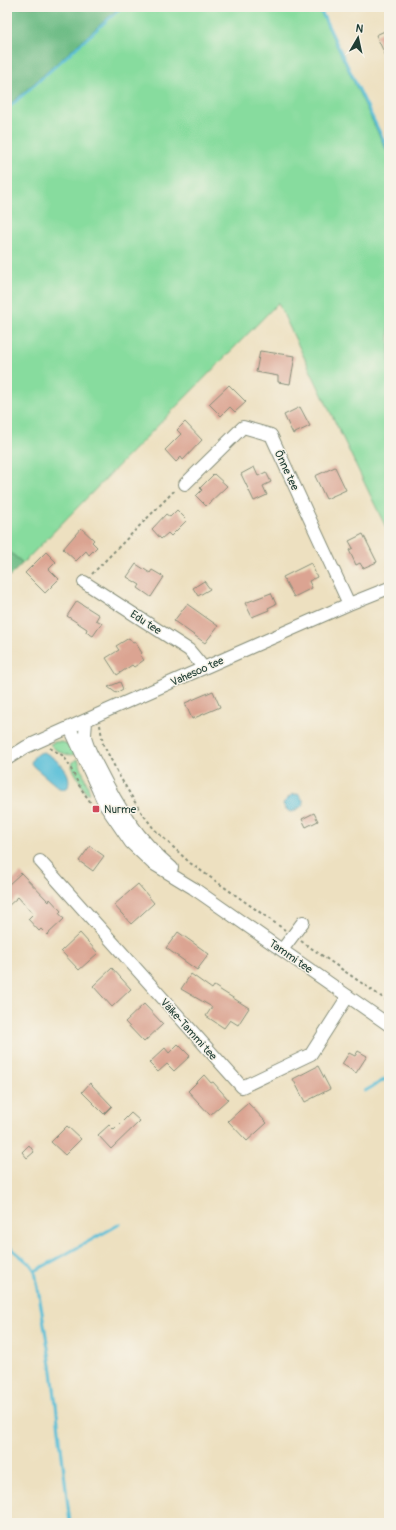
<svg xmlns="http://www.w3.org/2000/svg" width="396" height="1530" font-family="Pangolin,sans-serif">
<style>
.green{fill:#87dc9e;stroke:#538c69}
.forest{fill:#6dbc85;stroke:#467c5c}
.water{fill:#5abfd8;stroke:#3c7e86}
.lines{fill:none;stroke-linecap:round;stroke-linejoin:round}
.stream{stroke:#5abfd8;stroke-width:3}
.building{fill:#dba492}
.minor-casing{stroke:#868e7a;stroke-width:14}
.path{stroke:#868e7a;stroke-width:2;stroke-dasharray:3 3;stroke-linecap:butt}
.minor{stroke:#fff;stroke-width:12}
.poi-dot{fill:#d1495b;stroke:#f7f3e8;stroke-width:1.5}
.labels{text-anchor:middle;stroke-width:3;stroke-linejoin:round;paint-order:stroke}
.street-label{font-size:11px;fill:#1f3d34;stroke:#f7f3e8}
.poi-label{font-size:11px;fill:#1f3d34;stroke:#f7f3e8;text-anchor:start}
</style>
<rect width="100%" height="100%" fill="#f7f3e8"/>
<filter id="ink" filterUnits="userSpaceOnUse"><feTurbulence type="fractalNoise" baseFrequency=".025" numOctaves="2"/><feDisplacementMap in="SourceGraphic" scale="8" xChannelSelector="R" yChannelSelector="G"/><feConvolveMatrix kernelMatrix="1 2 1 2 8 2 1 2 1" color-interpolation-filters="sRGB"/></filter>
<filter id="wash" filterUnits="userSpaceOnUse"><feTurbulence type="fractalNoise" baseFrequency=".012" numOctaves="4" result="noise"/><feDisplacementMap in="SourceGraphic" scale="16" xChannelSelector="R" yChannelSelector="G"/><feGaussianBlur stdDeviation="0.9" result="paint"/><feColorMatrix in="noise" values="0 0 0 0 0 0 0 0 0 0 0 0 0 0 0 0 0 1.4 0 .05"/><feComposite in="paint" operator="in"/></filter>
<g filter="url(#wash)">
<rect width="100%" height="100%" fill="#ede0c0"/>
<path class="green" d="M120 7H318L389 156V534L278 303 23 563 7 550V107Z
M55 742C65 741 72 745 76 754 68 757 55 751 50 744Z
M78 759 90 793H86L72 767 73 762Z"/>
<path class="forest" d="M7 7H120L7 107Z
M7 550 23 563 7 579Z"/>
<path class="water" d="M44 752C56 759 73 771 68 787L63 789 59 788 33 766 31 763C33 756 37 753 44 752Z
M298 794 303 800 304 805 292 812C287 811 284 808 283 803L291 795Z"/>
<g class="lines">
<path class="stream" d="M319 7 389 152
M7 109 122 7
M365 1091 389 1077
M7 1245 30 1264 35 1271 52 1371 70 1523
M35 1271 120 1224"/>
</g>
<g id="blocks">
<path class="building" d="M389 29V63L376 35Z
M260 351 295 356 290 384 278 382V376L256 372Z
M229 385 246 402 235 412 230 407 221 416 209 404Z
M300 407 310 426 293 434 284 415Z
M185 422 202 440 183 460 181 457 176 462 165 450 181 434 177 430Z
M254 467 258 476 266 472 271 482 263 486 267 495 254 501 241 474Z
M335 467 346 490 326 499 315 476Z
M214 474 227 486 206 506 196 496 202 490 200 488Z
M177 510 187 520 171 536 168 533 161 539 152 529 166 514 170 517Z
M81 528 94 540 92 542 97 547 89 555 86 551 76 561 63 549Z
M363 534 377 562 363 568 360 563 356 565 349 550 353 548 349 541Z
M46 552 56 562 49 569 59 579 45 593 25 573Z
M311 563 317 577 309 581 312 588 294 597 283 577Z
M136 564 150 573 152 570 164 577 151 597 138 588 140 585 127 577Z
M204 581 210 589 198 596 193 588Z
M271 593 276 604 268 608 269 610 252 617 245 603Z
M77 601 99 615 96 620 102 623 93 636 86 632 87 629 67 616Z
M187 604 218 626 205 643 174 621Z
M129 638 133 643 135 642 142 653 140 655 144 660 134 667 132 665 117 675 106 658 119 650 116 646Z
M120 682 123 689 116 693 108 687Z
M213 691 220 707 192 719 185 703Z
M314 813 318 821 306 827 302 819Z
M90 846 104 856 93 871 79 861Z
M21 873 49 902 50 899 61 911 59 913 64 919 47 935 41 929 39 931 28 919 33 914 18 897 7 907V886Z
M138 884 154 903 131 924 114 905Z
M178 932 209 954 197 970 166 948Z
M80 933 98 953 79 970 61 951Z
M112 968 131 989 112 1007 93 986Z
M191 974 212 989 214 986 249 1008 238 1025 230 1020 224 1028 206 1016 212 1007 181 989Z
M144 1004 163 1024 144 1042 125 1022Z
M178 1044 190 1056 174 1071 167 1064 158 1072 149 1063 165 1048 169 1053Z
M358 1051 367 1056 356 1073 342 1064 349 1053 355 1056Z
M318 1066 330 1089 305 1102 293 1079Z
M204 1075 211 1083 213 1082 228 1099 210 1115 188 1091Z
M90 1083 112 1106 104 1114 82 1092Z
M248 1103 267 1123 247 1141 228 1121Z
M131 1113 140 1121 111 1149 98 1135 109 1125 114 1130Z
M67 1126 81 1139 65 1155 51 1142Z
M29 1145 34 1152 27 1158 22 1152Z"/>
</g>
</g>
<g filter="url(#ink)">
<use href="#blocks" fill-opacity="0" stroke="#868e7a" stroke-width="1"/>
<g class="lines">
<g class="minor-casing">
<path id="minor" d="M185 484 243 427 271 435 349 604
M84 582 189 650 204 668
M86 720C86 725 85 731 85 736 86 746 93 757 98 767 118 807 137 839 172 868
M70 728 105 805 131 843 152 863 193 888 389 1025
M7 759 26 747 115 707 349 604 389 588
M40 861 242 1087 311 1054 348 996
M282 950 303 922"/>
</g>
<path class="path" d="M92 574 176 489
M100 725 103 744 120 777 139 809 154 829 190 863 285 930
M50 748 62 755 67 761 80 787 91 803
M301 941 389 1002"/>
<use href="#minor" class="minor"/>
</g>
</g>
<rect class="poi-dot" x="92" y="805" width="8" height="8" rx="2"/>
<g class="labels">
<g class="street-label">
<text transform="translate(287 470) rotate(65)" y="4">Õnne tee</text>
<text transform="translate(146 622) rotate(33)" y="4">Edu tee</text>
<text transform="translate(197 671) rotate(-24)" y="4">Vahesoo tee</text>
<text transform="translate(291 956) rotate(35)" y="4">Tammi tee</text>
<text transform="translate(189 1029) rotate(48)" y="4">Väike-Tammi tee</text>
</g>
<g class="poi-label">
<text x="104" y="813">Nurme</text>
</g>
</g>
<rect width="396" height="1530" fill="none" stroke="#f7f3e8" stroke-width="24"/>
<g transform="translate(358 38) rotate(9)" stroke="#f7f3e8" stroke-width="3" paint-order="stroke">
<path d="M0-3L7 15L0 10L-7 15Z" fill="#1f3d34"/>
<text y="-6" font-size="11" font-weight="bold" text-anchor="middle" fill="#1f3d34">N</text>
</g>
</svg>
